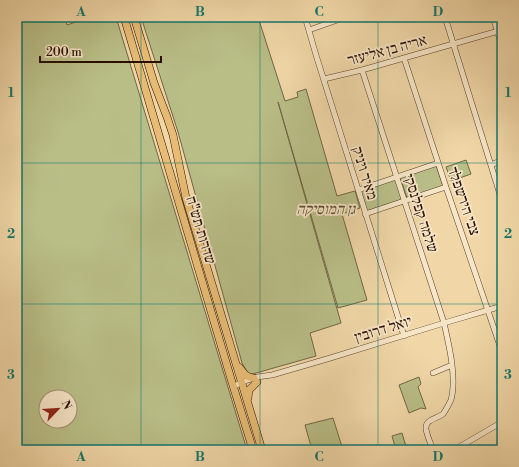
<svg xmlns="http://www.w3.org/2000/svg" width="519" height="467" font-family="'Libre Bodoni','Frank Ruhl Libre',serif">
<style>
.green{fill:#b9be87;stroke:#706644;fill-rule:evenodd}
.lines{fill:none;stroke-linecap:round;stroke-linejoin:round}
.minor-casing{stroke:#5a402b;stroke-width:6}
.major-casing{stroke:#280e02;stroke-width:8}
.minor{stroke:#f6e5c6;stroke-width:5}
.major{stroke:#e8bc74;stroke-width:7}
.grid{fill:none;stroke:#0f766e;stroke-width:1;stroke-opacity:0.55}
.labels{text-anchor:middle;stroke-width:3.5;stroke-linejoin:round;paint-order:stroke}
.street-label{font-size:15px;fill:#280e02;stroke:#f6e5c6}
.park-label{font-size:15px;font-style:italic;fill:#5b4c31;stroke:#f6e5c6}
.neatline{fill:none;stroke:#0f766e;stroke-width:1.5}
.grid-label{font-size:13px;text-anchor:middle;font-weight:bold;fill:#0f766e}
</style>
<rect width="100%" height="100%" fill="#f1d7a7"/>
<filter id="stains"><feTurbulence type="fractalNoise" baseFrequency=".005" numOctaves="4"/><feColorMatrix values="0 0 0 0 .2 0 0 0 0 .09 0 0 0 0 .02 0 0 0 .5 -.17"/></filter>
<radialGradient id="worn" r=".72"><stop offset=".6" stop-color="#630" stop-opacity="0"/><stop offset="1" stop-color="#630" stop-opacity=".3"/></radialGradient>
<path class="green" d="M17 17H65L67 25 90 17H116L247 450H17ZM46 397H70V421H46Z
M141 17H258L285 101 298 97 297 92 306 89 337 196 355 191 360 208 342 214 367 300 338 308 278 102 341 323 310 333 316 356 249 375 242 363 178 132Z
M466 160 471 174 451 181 446 167Z
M436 165 443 186 407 198 400 177Z
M396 179 403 199 367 211 360 190Z
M419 377 421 384 418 387 426 409 421 408 409 413 399 385Z
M333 418 343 450H312L305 425Z
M402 433 407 450H396L392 436Z"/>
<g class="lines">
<g class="minor-casing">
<path id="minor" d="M305 17 316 55 404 336
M445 17 502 201
M493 17 502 46
M309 30 346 17
M404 58 446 187 502 352
M362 70 444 323C449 345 457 378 451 400 449 404 446 410 443 414 437 419 425 419 426 429 427 436 431 444 433 450
M324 79 362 70 502 30
M491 165 502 160
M358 190 438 163
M365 214 446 187
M433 373 452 365
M234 387 241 382 245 381 257 377 272 375 327 359 444 323 502 306
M454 450 502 422"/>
</g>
<g class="major-casing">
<path id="major" d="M124 17 231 379 253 450
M134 17 154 83 167 117 173 135 186 198 262 450
M239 367C243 372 246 378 254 378
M248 398 249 390 257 382"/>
</g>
<use href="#minor" class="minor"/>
<use href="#major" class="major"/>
</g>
<path class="grid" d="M141 17V450M260 17V450M378 17V450M17 163H502M17 304H502"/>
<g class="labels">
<g class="street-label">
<text transform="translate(387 50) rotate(-15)" y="5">אריה בן אליעזר</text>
<text transform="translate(365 173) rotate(73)" y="5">מאיר ויניק</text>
<text transform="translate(464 201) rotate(71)" y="5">צבי הירשפלד</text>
<text transform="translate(421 213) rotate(72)" y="5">שלמה קפלנסקי</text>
<text transform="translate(201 230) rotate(73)" y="5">שדרות תש"ח</text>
<text transform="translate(383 329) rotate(-17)" y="5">יואל דרובין</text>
</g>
<g class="park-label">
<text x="326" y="214">גן המוסיקה</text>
</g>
</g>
<rect width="519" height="467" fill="none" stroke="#f1d7a7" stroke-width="44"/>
<g transform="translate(58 409) rotate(65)"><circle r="19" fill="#f6e5c6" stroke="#a48f78"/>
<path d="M0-3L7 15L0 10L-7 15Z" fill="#8f2418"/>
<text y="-6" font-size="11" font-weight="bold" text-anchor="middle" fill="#280e02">N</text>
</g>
<path d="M40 56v6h121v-6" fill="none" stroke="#280e02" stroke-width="2"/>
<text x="46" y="56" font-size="12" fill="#280e02" stroke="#f6e5c6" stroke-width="3" paint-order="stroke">200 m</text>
<rect x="22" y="22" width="475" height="423" class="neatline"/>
<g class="grid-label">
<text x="81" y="16">A</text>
<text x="200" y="16">B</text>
<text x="319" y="16">C</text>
<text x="438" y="16">D</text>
<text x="11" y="97">1</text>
<text x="508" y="97">1</text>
<text x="11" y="238">2</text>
<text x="508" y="238">2</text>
<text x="11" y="379">3</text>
<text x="508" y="379">3</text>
<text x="81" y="461">A</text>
<text x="200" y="461">B</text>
<text x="319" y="461">C</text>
<text x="438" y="461">D</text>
</g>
<rect width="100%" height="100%" filter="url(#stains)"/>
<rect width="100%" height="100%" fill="url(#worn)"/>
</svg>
